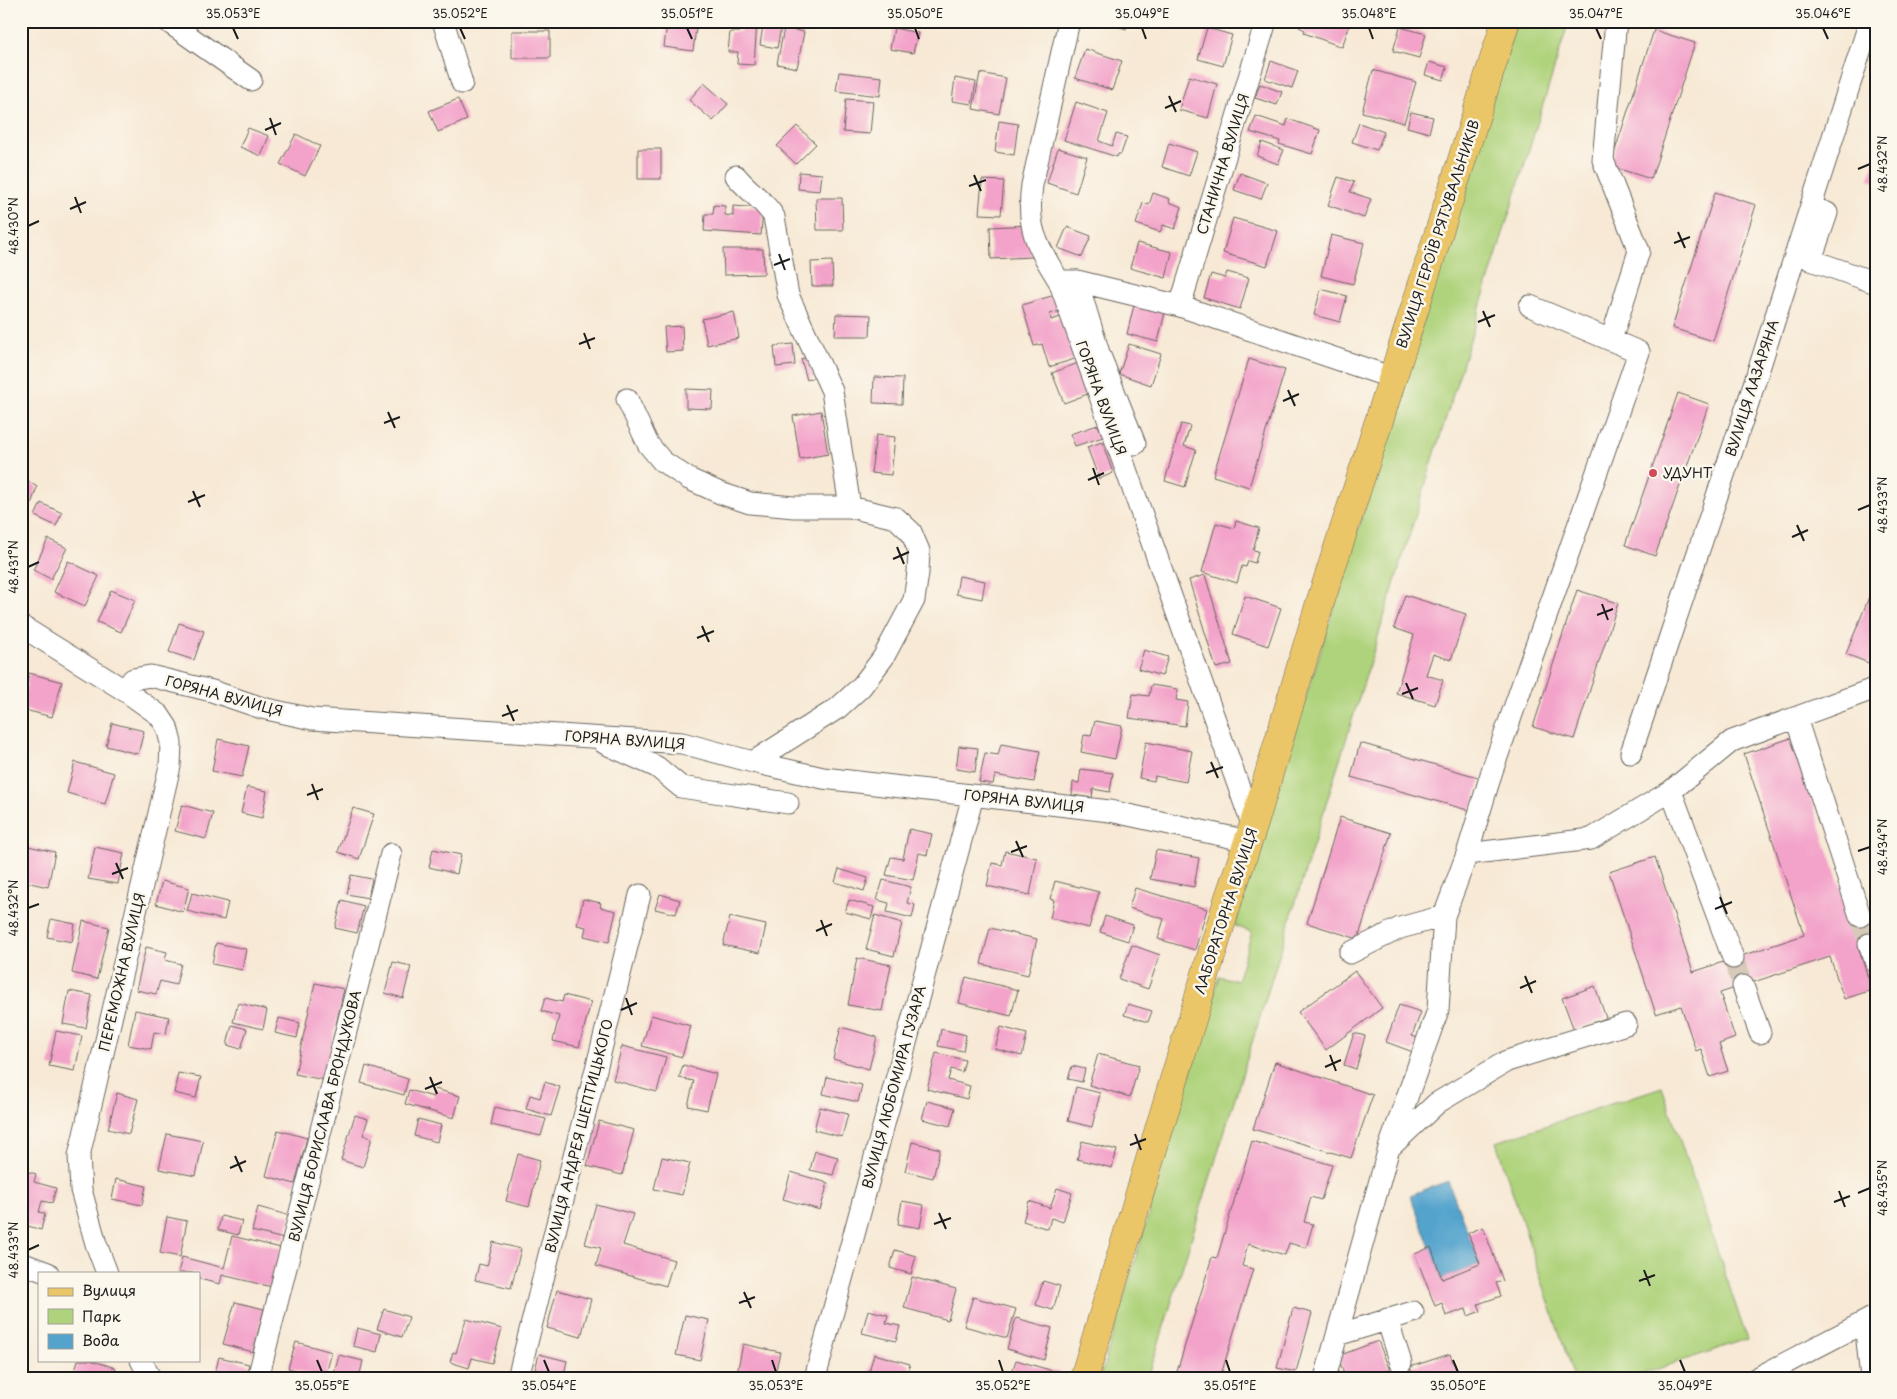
<svg xmlns="http://www.w3.org/2000/svg" width="1897" height="1399" font-family="'Playpen Sans',sans-serif">
<style>
.green{fill:#afd37c;stroke:#66784c}
.water{fill:#53a3cd;stroke:#386074}
.building{fill:#f3a2c9}
.lines{fill:none;stroke-linecap:round;stroke-linejoin:round}
.minor-tunnel{stroke:#d6cab9;stroke-width:21;stroke-dasharray:21 11;stroke-linecap:butt}
.minor-casing{stroke:#69645d;stroke-width:23}
.major-casing{stroke:#69645d;stroke-width:29}
.minor{stroke:#fff;stroke-width:21}
.major{stroke:#ebc669;stroke-width:28}
.ticks{fill:none;stroke:#1c1c1c;stroke-width:2}
.poi-dot{fill:#d1495b;stroke:#fbf7ec;stroke-width:2}
.labels{text-anchor:middle;stroke-width:5;stroke-linejoin:round;paint-order:stroke}
.street-label{font-size:14px;fill:#1c1c1c;stroke:#fbf7ec}
.poi-label{font-size:14px;fill:#1c1c1c;stroke:#fbf7ec;text-anchor:start}
.neatline{fill:none;stroke:#1c1c1c;stroke-width:2}
.ticks-label{font-size:12px;text-anchor:middle;fill:#1c1c1c}
</style>
<rect width="100%" height="100%" fill="#fbf7ec"/>
<filter id="ink" filterUnits="userSpaceOnUse"><feTurbulence type="fractalNoise" baseFrequency=".02" numOctaves="2"/><feDisplacementMap in="SourceGraphic" scale="10" xChannelSelector="R" yChannelSelector="G"/><feConvolveMatrix kernelMatrix="1 2 1 2 8 2 1 2 1" color-interpolation-filters="sRGB"/></filter>
<filter id="wash" filterUnits="userSpaceOnUse"><feTurbulence type="fractalNoise" baseFrequency=".0096" numOctaves="4" result="noise"/><feDisplacementMap in="SourceGraphic" scale="20" xChannelSelector="R" yChannelSelector="G"/><feGaussianBlur stdDeviation="1.12" result="paint"/><feColorMatrix in="noise" values="0 0 0 0 0 0 0 0 0 0 0 0 0 0 0 0 0 1.4 0 .05"/><feComposite in="paint" operator="in"/></filter>
<g filter="url(#wash)">
<rect width="100%" height="100%" fill="#f7e9d5"/>
<path class="green" d="M1516 21H1569L1148 1378H1100L1219 976 1237 981 1252 932 1235 926Z
M1662 1087 1747 1339 1631 1378H1574L1496 1142Z"/>
<path class="water" d="M1448 1181 1480 1264 1442 1279 1410 1195Z"/>
<g id="blocks">
<path class="building" d="M741 21H757L754 65 737 64 738 52H728L730 32H740Z
M1103 21H1129L1126 29Z
M1301 21H1351L1342 47 1304 33 1305 30 1299 27Z
M667 24 696 28 693 51 664 47Z
M763 25 781 28 777 48 760 45Z
M1400 27 1426 34 1419 58 1393 51Z
M784 28 804 32 797 68 777 64Z
M894 28 918 33 913 53 890 49Z
M1207 28 1232 35 1223 66 1198 59Z
M1654 30 1695 43 1651 179 1610 166Z
M512 31H550V58H512Z
M1085 49 1122 61 1112 90 1075 78Z
M1271 61 1298 71 1292 88 1265 79Z
M1429 62 1447 67 1443 80 1425 75Z
M1373 70 1416 82 1404 123 1362 112Z
M839 72 882 77 880 96 836 91Z
M980 73 1006 78 999 114 973 109Z
M1189 76 1217 84 1208 118 1179 110Z
M955 78 976 82 972 104 952 101Z
M704 83 728 104 713 121 689 100Z
M1260 84 1282 92 1277 105 1255 98Z
M458 99 467 120 438 132 429 111Z
M846 99 873 101 870 134 843 132Z
M1076 102 1108 113 1099 141 1112 146 1116 134 1127 137 1121 154H1118L1117 157 1064 140Z
M1411 112 1433 117 1429 133 1407 127Z
M1256 116 1286 126 1288 119 1320 130 1312 154 1279 144 1280 141 1250 132Z
M999 121 1018 124 1014 155 995 152Z
M1359 123 1384 132 1377 150 1352 142Z
M797 126 816 144 796 164 777 146Z
M248 128 269 136 261 156 240 147Z
M296 134 320 146 305 176 280 164Z
M1262 142 1284 150 1278 164 1257 156Z
M1169 143 1197 152 1189 176 1162 167Z
M1058 148 1087 157 1076 193 1047 183Z
M638 149H661V179H638Z
M1875 158H1876V182L1869 179Z
M799 172 822 174 820 191 798 189Z
M1240 173 1267 183 1261 199 1234 190Z
M1338 177 1354 182 1350 192 1371 199 1364 218 1328 205Z
M982 180 1004 181 1001 215 979 214Z
M1715 192 1756 205 1713 341 1672 328Z
M1153 193 1170 199 1169 202 1182 207 1175 229 1163 225 1160 232 1136 224 1143 203 1149 205Z
M816 198H842L843 230H817Z
M714 205 725 206V215L733 216V206L763 208 761 235 704 231 705 214H713Z
M1233 218 1278 231 1267 266 1223 253Z
M1031 225 1032 257 991 259 990 227Z
M1067 227 1091 236 1082 257 1058 248Z
M1331 235 1364 243 1353 284 1321 276Z
M1137 243 1172 252 1166 278 1130 268Z
M723 249H763L764 274 724 275Z
M832 261 833 286H812L811 262Z
M1227 272 1249 278 1240 309 1204 298 1211 274 1225 278Z
M1321 289 1347 296 1340 322 1314 315Z
M1061 293 1066 309 1050 314 1051 320 1068 315 1081 357 1049 367 1042 344 1034 346 1022 305Z
M1135 301 1166 308 1158 342 1127 334Z
M734 312 739 338 707 345 702 319Z
M836 314 871 315 870 336H835Z
M682 326 683 351 666 352 664 327Z
M793 344 795 365 776 367 774 346Z
M1129 344 1161 354 1151 385 1119 374Z
M811 356 817 376 807 380 801 359Z
M1249 359 1285 370 1249 487 1213 476Z
M1081 362 1093 392 1064 403 1052 373Z
M874 377 903 378 902 404 873 403Z
M686 389 713 390 712 409 686 408Z
M1678 393 1709 404 1655 556 1625 545Z
M821 411 828 454 800 459 793 416Z
M1181 424 1190 426 1184 446 1196 450 1185 487 1165 481Z
M1098 425 1103 437 1075 446 1070 434Z
M876 435 895 437 891 475 871 473Z
M1102 442 1113 473 1099 479 1087 447Z
M21 476 37 487 22 531H21Z
M41 503 62 513 56 526 35 516Z
M1236 521 1259 528 1253 550 1258 551 1255 563 1248 561 1246 567 1242 566 1237 583 1202 572 1216 523 1234 528Z
M48 539 67 548 51 579 33 570Z
M68 561 99 576 85 606 54 592Z
M1205 575 1232 664 1216 668 1189 580Z
M959 576 985 581 982 599 956 594Z
M1876 580V666L1846 654Z
M111 590 135 600 121 632 97 622Z
M1577 590 1618 603 1574 739 1533 727Z
M1405 595 1466 614 1451 660 1433 654 1426 675 1443 680 1435 705 1396 693 1414 635 1394 628Z
M1245 596 1281 608 1268 646 1233 634Z
M179 623 204 631 194 660 169 652Z
M1144 650 1168 657 1162 676 1138 669Z
M29 673 62 682 52 717 21 709Z
M1151 685 1178 689 1176 700 1188 702 1185 726 1129 718 1133 694 1149 696Z
M1095 721 1122 726 1115 759 1081 752 1084 735 1091 736Z
M112 723 144 731 138 754 106 746Z
M1791 738 1851 919 1876 911V941L1858 947 1872 990 1844 999 1830 957 1720 993 1735 1038 1719 1044 1728 1071 1710 1077 1701 1049 1696 1051 1681 1006 1656 1014 1609 872 1655 857 1693 972 1804 935 1744 754Z
M218 739 249 746 242 777 212 771Z
M1146 742 1192 751 1186 782 1155 776 1154 781 1139 778Z
M1360 743 1481 778 1471 811 1351 777Z
M1001 744 1040 751 1034 782 995 775 993 784 979 782 985 753 998 755Z
M959 746 978 748 975 772 956 769Z
M75 762 114 773 105 804 67 793Z
M1081 769 1113 773 1110 792 1093 789 1092 798 1072 795 1073 782 1079 783Z
M247 787 267 791 262 818 241 813Z
M182 805 213 813 206 839 175 831Z
M353 808 374 814 359 859 338 852Z
M1340 817 1391 833 1358 939 1307 923Z
M909 829 932 834 927 855 919 853 913 880 886 875 891 857 903 859Z
M28 846 55 852 48 887 21 881Z
M95 847 124 853 118 884 88 879Z
M433 849 461 855 457 874 429 867Z
M1156 850 1199 858 1194 887 1150 879Z
M1005 851 1037 858 1030 895 987 886 992 863 1002 865Z
M839 869 868 878 864 891 835 882Z
M351 875 372 879 368 898 347 894Z
M883 880 911 887 907 903 915 905 912 918 887 912 889 903 877 900Z
M162 881 189 888 183 912 156 904Z
M1055 881 1099 892 1089 928 1050 918 1054 900 1050 899Z
M1135 888 1207 909 1195 950 1158 939 1164 919 1129 908Z
M192 893 228 902 224 920 187 911Z
M660 894 680 900 676 914 655 909Z
M583 899 601 903 600 907 616 911 609 942 584 936 586 927 577 925Z
M342 900 364 906 357 933 335 928Z
M849 900 874 907 871 919 845 912Z
M875 915 902 923 894 956 866 949Z
M1105 916 1133 925 1128 941 1100 932Z
M730 917 766 925 760 953 723 945Z
M51 919 75 924 72 942 47 937Z
M83 921 109 927 97 979 72 973Z
M990 928 1037 939 1028 975 981 964Z
M216 943 246 949 242 970 212 964Z
M1132 945 1160 955 1148 989 1119 979Z
M146 947 167 952 165 960 181 964 176 985 160 981 156 994 136 990Z
M857 958 891 965 882 1011 848 1005Z
M393 962 411 966 403 998 385 993Z
M1355 971 1382 1008 1326 1050 1298 1012Z
M966 977 1018 990 1011 1016 959 1003Z
M315 983 344 989 324 1080 295 1074Z
M1595 986 1606 1018 1574 1030 1562 998Z
M69 991 92 995 86 1028 63 1024Z
M564 995 591 1002 579 1047 553 1041 559 1016 541 1011 545 998 562 1002Z
M238 1003 267 1010 263 1029 233 1022Z
M1128 1004 1152 1011 1148 1022 1124 1015Z
M1399 1005 1421 1012 1412 1036 1418 1038 1413 1052 1386 1042Z
M135 1010 169 1017 166 1034 154 1032 151 1049 128 1045Z
M651 1015 691 1026 682 1057 642 1046Z
M279 1018 300 1023 297 1038 275 1033Z
M232 1025 247 1029 241 1049 227 1045Z
M841 1027 877 1037 869 1069 833 1059Z
M1001 1027 1027 1034 1022 1056 995 1049Z
M941 1029 966 1035 963 1051 938 1046Z
M56 1031 82 1036 75 1071 49 1066Z
M1354 1033 1365 1036 1356 1069 1344 1065Z
M622 1046 666 1057 657 1092 613 1080Z
M936 1053 965 1060 962 1072 951 1069 948 1080 970 1086 967 1099 927 1089Z
M1098 1054 1139 1065 1130 1097 1089 1085Z
M1275 1062 1373 1095 1351 1158 1253 1129Z
M683 1065 716 1074 707 1110 688 1106 694 1081 679 1078Z
M366 1066 408 1079 404 1095 361 1083Z
M1072 1066 1085 1069 1082 1082 1068 1079Z
M178 1073 201 1077 196 1098 174 1093Z
M827 1077 862 1085 858 1102 823 1094Z
M545 1082 560 1087 551 1116 526 1109 530 1095 540 1098Z
M1076 1087 1100 1093 1092 1127 1068 1121Z
M435 1089 460 1096 454 1118 405 1104 409 1090 433 1097Z
M117 1093 138 1099 129 1134 108 1129Z
M927 1101 955 1108 950 1126 922 1119Z
M495 1107 546 1119 541 1136 491 1125Z
M820 1107 848 1114 842 1137 814 1130Z
M355 1115 368 1119 363 1135 372 1138 363 1167 341 1160Z
M418 1119 441 1125 437 1142 414 1136Z
M599 1121 634 1130 622 1175 587 1166Z
M278 1130 307 1138 295 1184 266 1176Z
M167 1134 203 1141 196 1176 159 1169Z
M1082 1141 1117 1150 1112 1168 1077 1159Z
M1252 1141 1332 1165 1321 1200 1311 1197 1304 1222 1313 1224 1306 1248 1289 1243 1285 1255 1248 1244 1242 1266 1253 1269 1220 1378H1175L1212 1257 1217 1258Z
M912 1142 940 1149 933 1178 905 1171Z
M815 1151 838 1157 833 1175 810 1170Z
M518 1154 540 1160 529 1207 506 1201Z
M662 1157 690 1163 682 1195 654 1189Z
M21 1170 36 1174 34 1182 56 1188 52 1203 42 1201 39 1212 45 1214 41 1230 25 1225 22 1235Z
M791 1172 828 1183 820 1210 783 1199Z
M116 1179 146 1186 142 1205 112 1199Z
M1057 1188 1072 1193 1063 1222 1051 1218 1048 1229 1023 1221 1029 1201 1050 1208Z
M902 1201 924 1205 920 1228 898 1224Z
M596 1204 633 1214 623 1245 674 1260 666 1286 596 1266 601 1248 585 1244Z
M258 1207 291 1216 284 1239 252 1231Z
M221 1216 242 1221 238 1235 218 1230Z
M167 1217 187 1221 180 1257 160 1253Z
M1483 1227 1503 1281 1496 1283 1501 1296 1478 1304 1481 1311 1468 1316 1466 1309 1446 1316 1442 1303 1435 1306 1415 1254 1431 1247 1442 1279 1480 1264 1468 1233Z
M232 1236 281 1248 272 1287 222 1275 220 1284 199 1279V1273H178L182 1257 224 1268Z
M493 1242 521 1249 511 1288 475 1280 479 1264 487 1266Z
M895 1250 916 1256 911 1274 890 1268Z
M912 1277 956 1289 948 1320 904 1308Z
M1043 1281 1060 1286 1053 1310 1036 1305Z
M557 1290 591 1299 581 1337 547 1328Z
M973 1297 1016 1309 1007 1338 964 1326Z
M235 1302 264 1309 253 1352 223 1344Z
M1293 1308 1312 1313 1296 1372 1277 1368Z
M384 1309 409 1317 402 1337 377 1329Z
M868 1310 888 1315 886 1323 900 1326 896 1341 862 1333Z
M685 1315 709 1320 700 1360 676 1355Z
M1016 1318 1052 1328 1044 1360 1007 1349Z
M466 1319 502 1329 492 1363 472 1358 469 1368 450 1362 453 1352 456 1353Z
M357 1328 381 1334 377 1352 353 1346Z
M1378 1341 1393 1378H1345L1338 1356Z
M296 1342 332 1352 325 1378 288 1368Z
M743 1344 780 1352 774 1378H736Z
M539 1354 567 1361 563 1378H533Z
M874 1354 910 1364 907 1378H867Z
M1450 1354 1459 1378H1414L1410 1367Z
M339 1355 363 1361 359 1378H333Z
M219 1357 249 1364 245 1378H214Z
M78 1360H90L116 1368 113 1378H73Z
M1016 1360 1063 1374 1062 1378H1010Z"/>
</g>
</g>
<g filter="url(#ink)">
<use href="#blocks" fill-opacity="0" stroke="#69645d" stroke-width="1"/>
<g class="lines">
<path class="minor-tunnel" d="M1860 916 1869 944
M1733 958 1743 986"/>
<g class="minor-casing">
<path id="minor" d="M167 21 251 80
M443 21 462 83
M1069 21 1032 185C1026 229 1037 245 1059 281L1253 827
M736 176C748 191 765 201 774 217L788 295 832 391 850 507
M1811 207 1827 213 1811 260 1876 283
M1059 281H1077L1180 306 1393 378
M1077 281 1099 353 1135 444
M1180 306 1266 21
M1611 340 1639 251 1603 160 1616 21
M627 399 648 444 662 461 689 479 720 493 750 503 794 507H850L896 518 911 532 919 551 918 573 914 600 883 658 861 687 838 708 753 762
M21 626 124 690 159 715 167 727 171 743 170 766 79 1156 81 1190 96 1244 107 1273
M124 690 133 679 150 676 212 691 262 708 312 719 682 743 753 762 823 778 1110 811 1248 841
M1796 718 1860 916
M604 743 657 767 681 787 788 803
M1631 753 1748 403 1870 21
M1671 791 1733 958
M1467 854 1591 839 1671 791 1732 741 1876 688
M1869 944 1876 962
M1350 953 1400 928 1444 916
M1743 986 1760 1033
M1389 1148 1438 1010 1444 916 1467 854 1492 771 1639 352 1530 306
M21 1263 48 1273
M1387 1319 1401 1363
M1865 1322 1871 1378
M1337 1335 1413 1312
M141 1360 150 1378
M258 1378 391 854
M518 1378 640 895
M815 1378 973 796
M1325 1378 1389 1148 1437 1103 1507 1061 1626 1024
M1757 1378 1876 1316"/>
</g>
<g class="major-casing">
<path id="major" d="M1084 1378 1229 897 1253 827 1319 606 1371 446 1506 21"/>
</g>
<use href="#minor" class="minor"/>
<use href="#major" class="major"/>
</g>
</g>
<path class="ticks" d="M233 28 238 39M460 28 465 39M687 28 692 39M915 28 919 39M1142 28 1146 39M1369 28 1373 39M1596 28 1601 39M1823 28 1828 39M1169 96 1176 112M1165 108 1181 101M270 118 276 135M265 130 281 123M1858 169 1870 164M974 175 981 191M969 186 986 180M75 197 81 213M70 209 86 202M28 226 39 221M1678 232 1685 248M1674 243 1690 237M779 254 785 270M774 265 790 259M1483 311 1490 327M1478 322 1495 315M584 333 590 349M579 344 595 338M1288 390 1295 406M1283 401 1299 394M388 412 395 428M384 423 400 417M1093 468 1099 485M1088 480 1104 473M193 491 200 507M188 502 205 495M1858 510 1870 505M1797 525 1804 541M1792 537 1808 530M897 547 904 564M893 559 909 552M28 567 39 562M1602 604 1608 620M1597 615 1613 609M702 626 709 642M697 638 714 631M1406 683 1413 699M1402 694 1418 688M507 705 514 721M502 716 518 710M1211 762 1218 778M1206 773 1223 767M312 784 318 800M307 795 323 789M1016 841 1023 857M1858 851 1870 847M1011 852 1027 846M116 863 123 879M112 874 128 868M1720 897 1727 914M28 908 39 904M1715 909 1732 902M821 920 827 936M816 931 832 924M1525 976 1532 993M1520 988 1536 981M626 998 632 1015M621 1010 637 1003M1330 1055 1336 1071M1325 1067 1341 1060M430 1077 437 1094M425 1089 442 1082M1135 1134 1141 1150M1130 1145 1146 1139M235 1156 242 1172M230 1168 246 1161M1839 1191 1845 1207M1858 1193 1870 1188M1834 1202 1850 1196M939 1213 946 1229M934 1224 951 1218M28 1250 39 1245M1644 1270 1650 1286M1639 1281 1655 1275M744 1292 751 1308M739 1303 755 1297M317 1360 322 1372M544 1360 549 1372M772 1360 776 1372M999 1360 1003 1372M1226 1360 1230 1372M1453 1360 1458 1372M1680 1360 1685 1372"/>
<circle class="poi-dot" cx="1653" cy="473" r="5"/>
<g class="labels">
<g class="street-label">
<text transform="translate(1223 164) rotate(-73)" y="5">СТАНИЧНА ВУЛИЦЯ</text>
<text transform="translate(1438 234) rotate(-72)" y="5">ВУЛИЦЯ ГЕРОЇВ РЯТУВАЛЬНИКІВ</text>
<text transform="translate(1752 388) rotate(-72)" y="5">ВУЛИЦЯ ЛАЗАРЯНА</text>
<text transform="translate(1101 398) rotate(70)" y="5">ГОРЯНА ВУЛИЦЯ</text>
<text transform="translate(224 696) rotate(15)" y="5">ГОРЯНА ВУЛИЦЯ</text>
<text transform="translate(625 740) rotate(4)" y="5">ГОРЯНА ВУЛИЦЯ</text>
<text transform="translate(1024 801) rotate(6)" y="5">ГОРЯНА ВУЛИЦЯ</text>
<text transform="translate(1226 911) rotate(-72)" y="5">ЛАБОРАТОРНА ВУЛИЦЯ</text>
<text transform="translate(122 972) rotate(-77)" y="5">ПЕРЕМОЖНА ВУЛИЦЯ</text>
<text transform="translate(894 1087) rotate(-75)" y="5">ВУЛИЦЯ ЛЮБОМИРА ГУЗАРА</text>
<text transform="translate(325 1116) rotate(-76)" y="5">ВУЛИЦЯ БОРИСЛАВА БРОНДУКОВА</text>
<text transform="translate(579 1136) rotate(-76)" y="5">ВУЛИЦЯ АНДРЕЯ ШЕПТИЦЬКОГО</text>
</g>
<g class="poi-label">
<text x="1663" y="478">УДУНТ</text>
</g>
</g>
<rect width="1897" height="1399" fill="none" stroke="#fbf7ec" stroke-width="55"/>
<rect x="38" y="1272" width="162" height="90" fill="#fbf7ec" stroke="#a29f99"/>
<rect x="48" y="1288" width="25" height="8" fill="#ebc669" stroke="#a29f99"/>
<text x="82" y="1296" font-size="15" fill="#1c1c1c">Вулиця</text>
<rect x="48" y="1309" width="25" height="15" fill="#afd37c" stroke="#a29f99"/>
<text x="82" y="1322" font-size="15" fill="#1c1c1c">Парк</text>
<rect x="48" y="1334" width="25" height="15" fill="#53a3cd" stroke="#a29f99"/>
<text x="82" y="1346" font-size="15" fill="#1c1c1c">Вода</text>
<rect x="28" y="28" width="1842" height="1344" class="neatline"/>
<g class="ticks-label">
<text x="233" y="18">35.053°E</text>
<text x="460" y="18">35.052°E</text>
<text x="687" y="18">35.051°E</text>
<text x="915" y="18">35.050°E</text>
<text x="1142" y="18">35.049°E</text>
<text x="1369" y="18">35.048°E</text>
<text x="1596" y="18">35.047°E</text>
<text x="1823" y="18">35.046°E</text>
<text transform="translate(1883 164) rotate(-90)" y="4">48.432°N</text>
<text transform="translate(14 226) rotate(-90)" y="4">48.430°N</text>
<text transform="translate(1883 505) rotate(-90)" y="4">48.433°N</text>
<text transform="translate(14 567) rotate(-90)" y="4">48.431°N</text>
<text transform="translate(1883 847) rotate(-90)" y="4">48.434°N</text>
<text transform="translate(14 908) rotate(-90)" y="4">48.432°N</text>
<text transform="translate(1883 1188) rotate(-90)" y="4">48.435°N</text>
<text transform="translate(14 1250) rotate(-90)" y="4">48.433°N</text>
<text x="322" y="1390">35.055°E</text>
<text x="549" y="1390">35.054°E</text>
<text x="776" y="1390">35.053°E</text>
<text x="1003" y="1390">35.052°E</text>
<text x="1230" y="1390">35.051°E</text>
<text x="1458" y="1390">35.050°E</text>
<text x="1685" y="1390">35.049°E</text>
</g>
</svg>
